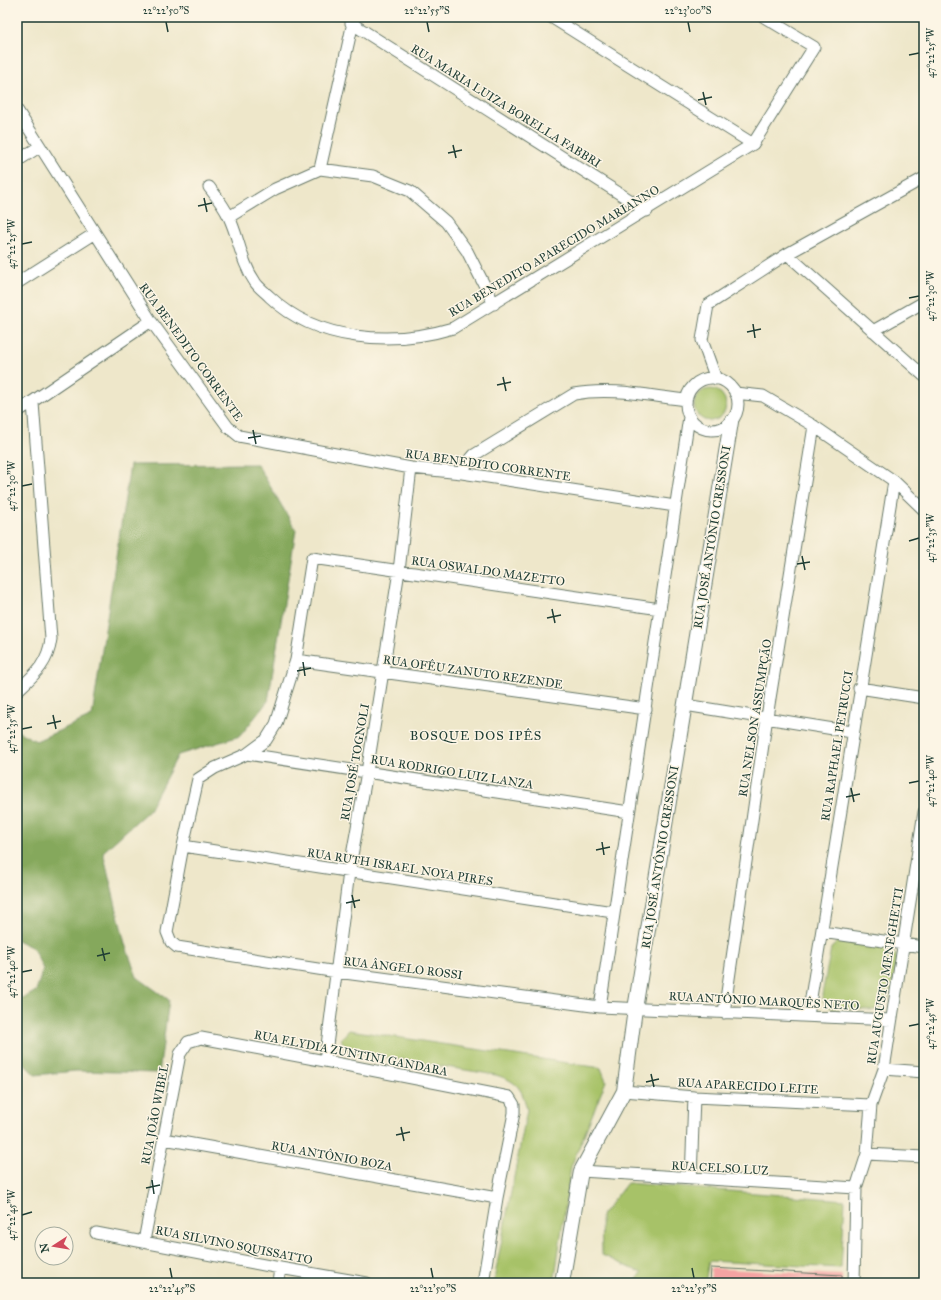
<svg xmlns="http://www.w3.org/2000/svg" width="941" height="1300" font-family="'IM FELL Great Primer',serif">
<style>
.green{fill:#a7c268;stroke:#63804e}
.forest{fill:#85a85c;stroke:#527248}
.building{fill:#f4a3a2}
.lines{fill:none;stroke-linecap:round;stroke-linejoin:round}
.minor-casing{stroke:#677868;stroke-width:13}
.tertiary-casing{stroke:#677868;stroke-width:16}
.minor{stroke:#fff;stroke-width:11}
.tertiary{stroke:#fff;stroke-width:14}
.ticks{fill:none;stroke:#1f3d34;stroke-width:1.5}
.labels{text-anchor:middle;stroke-width:3;stroke-linejoin:round;paint-order:stroke}
.street-label{font-size:12px;fill:#1f3d34;stroke:#fcf5e5}
.neighbourhood-label{font-size:13px;letter-spacing:1px;fill:#1f3d34;stroke:#fcf5e5}
.neatline{fill:none;stroke:#1f3d34;stroke-width:1.5}
.ticks-label{font-size:10px;text-anchor:middle;fill:#1f3d34}
</style>
<rect width="100%" height="100%" fill="#fcf5e5"/>
<filter id="ink" filterUnits="userSpaceOnUse"><feTurbulence type="fractalNoise" baseFrequency=".025" numOctaves="2"/><feDisplacementMap in="SourceGraphic" scale="8" xChannelSelector="R" yChannelSelector="G"/><feConvolveMatrix kernelMatrix="1 2 1 2 8 2 1 2 1" color-interpolation-filters="sRGB"/></filter>
<filter id="wash" filterUnits="userSpaceOnUse"><feTurbulence type="fractalNoise" baseFrequency=".012" numOctaves="4" result="noise"/><feDisplacementMap in="SourceGraphic" scale="16" xChannelSelector="R" yChannelSelector="G"/><feGaussianBlur stdDeviation="0.9" result="paint"/><feColorMatrix in="noise" values="0 0 0 0 0 0 0 0 0 0 0 0 0 0 0 0 0 1.4 0 .05"/><feComposite in="paint" operator="in"/></filter>
<g filter="url(#wash)">
<rect width="100%" height="100%" fill="#eee7ca"/>
<path class="green" d="M694 405a16 16 0 1 1 32 0a16 16 0 1 1-32 0Z
M840 940 885 947 890 949 896 955 897 966 888 1001 880 1010 834 1009C827 1007 824 1003 822 995L831 948Z
M349 1030 601 1068 606 1081 571 1167 554 1283H495V1275L527 1110C522 1088 518 1082 496 1075L348 1051 341 1039Z
M627 1183 845 1200 841 1268 709 1261 705 1283H634L642 1273 602 1255 601 1216Z"/>
<path class="forest" d="M257 464 296 530 268 701 240 736 178 755 149 810 103 852 125 944 137 977 169 1000 159 1073 76 1071 35 1075 17 1057V1002L36 991 43 969 33 948 17 940V731L36 741 92 716 130 465Z"/>
<g id="blocks">
<path class="building" d="M711 1268 842 1275V1283H710Z"/>
</g>
</g>
<g filter="url(#ink)">
<use href="#blocks" fill-opacity="0" stroke="#677868" stroke-width="1"/>
<g class="lines">
<g class="minor-casing">
<path id="minor" d="M551 17 753 144
M351 23 647 211
M17 110 151 321 228 427 239 436 411 468 462 473 675 506
M17 161 39 147
M320 169 354 18
M209 187C216 196 224 206 229 217 239 238 241 262 255 282 258 287 265 292 270 297 317 342 393 346 453 328L753 144 814 47 764 17
M229 217 275 189 320 169 373 176 410 191 446 222 467 251 494 304
M787 254 924 376
M17 283 94 234
M873 331 924 302
M686 404a26 26 0 1 1 52 0a26 26 0 1 1-52 0Z
M716 379 702 340 708 305 787 254 924 178
M735 393 763 396 814 426 894 481 924 510
M17 412 151 321
M462 473 467 463 474 455 574 394C611 387 649 396 686 400
M660 609 312 558 296 660 276 724 266 740 247 754 215 768 198 779 183 846 167 932 171 942 177 947 337 972 600 1007 891 1020
M296 660 646 709
M859 688 924 698
M17 691C34 675 48 664 51 639L33 403
M685 705 852 732
M247 754 629 812
M183 846 613 912
M822 932 924 947
M600 1007 689 417
M724 1013 767 717 814 426
M808 1016 894 481
M325 1061 349 872 367 772 399 571 411 468
M884 1069 924 1072
M624 1091 694 1097 871 1105
M164 1139 497 1198
M867 1154 924 1157
M581 1171 856 1188
M691 1179 694 1097
M96 1233 280 1268 367 1283
M144 1241 180 1054 188 1042 201 1038 325 1061 509 1097 514 1105V1113L497 1198 483 1283
M278 1283 280 1268
M854 1283 856 1188 867 1154 871 1105 884 1069 924 812"/>
</g>
<g class="tertiary-casing">
<path id="tertiary" d="M562 1283 581 1171 624 1091 635 1009 731 422"/>
</g>
<use href="#minor" class="minor"/>
<use href="#tertiary" class="tertiary"/>
</g>
</g>
<path class="ticks" d="M166 22 168 32M427 22 429 32M688 22 690 32M909 55 919 53M703 92 706 105M698 100 712 97M453 145 456 158M448 153 462 150M204 198 207 212M198 206 212 203M22 244 32 242M909 298 919 296M753 324 755 338M747 332 761 329M503 377 506 391M497 385 511 382M253 430 256 444M248 438 261 436M22 486 32 484M909 541 919 538M802 556 805 570M797 564 810 562M552 609 555 623M547 618 561 615M303 662 305 676M297 671 311 668M53 715 56 729M47 724 61 721M22 729 32 727M909 783 919 781M851 788 854 802M846 797 860 794M602 842 604 855M596 850 610 847M352 895 355 908M346 903 360 900M102 948 105 961M97 956 110 953M22 972 32 970M909 1026 919 1024M651 1074 654 1087M646 1082 659 1079M401 1127 404 1141M396 1135 410 1132M152 1180 154 1194M146 1188 160 1185M22 1215 32 1212M170 1268 172 1278M431 1268 433 1278M692 1268 694 1278"/>
<g class="labels">
<g class="street-label">
<text transform="translate(506 106) rotate(32)" y="4">RUA MARIA LUIZA BORELLA FABBRI</text>
<text transform="translate(554 251) rotate(-31)" y="4">RUA BENEDITO APARECIDO MARIANNO</text>
<text transform="translate(191 352) rotate(54)" y="4">RUA BENEDITO CORRENTE</text>
<text transform="translate(488 465) rotate(8)" y="4">RUA BENEDITO CORRENTE</text>
<text transform="translate(712 537) rotate(-81)" y="4">RUA JOSÉ ANTÔNIO CRESSONI</text>
<text transform="translate(488 571) rotate(8)" y="4">RUA OSWALDO MAZETTO</text>
<text transform="translate(473 672) rotate(8)" y="4">RUA OFÊU ZANUTO REZENDE</text>
<text transform="translate(755 718) rotate(-81)" y="4">RUA NELSON ASSUMPÇÃO</text>
<text transform="translate(837 746) rotate(-81)" y="4">RUA RAPHAEL PETRUCCI</text>
<text transform="translate(355 762) rotate(-80)" y="4">RUA JOSÉ TOGNOLI</text>
<text transform="translate(452 772) rotate(9)" y="4">RUA RODRIGO LUIZ LANZA</text>
<text transform="translate(660 857) rotate(-81)" y="4">RUA JOSÉ ANTÔNIO CRESSONI</text>
<text transform="translate(400 867) rotate(9)" y="4">RUA RUTH ISRAEL NOYA PIRES</text>
<text transform="translate(403 968) rotate(7)" y="4">RUA ÂNGELO ROSSI</text>
<text transform="translate(885 976) rotate(-81)" y="4">RUA AUGUSTO MENEGHETTI</text>
<text transform="translate(764 1001) rotate(3)" y="4">RUA ANTÔNIO MARQUÊS NETO</text>
<text transform="translate(351 1053) rotate(11)" y="4">RUA ELYDIA ZUNTINI GANDARA</text>
<text transform="translate(748 1086) rotate(3)" y="4">RUA APARECIDO LEITE</text>
<text transform="translate(155 1114) rotate(-79)" y="4">RUA JOÃO WIBEL</text>
<text transform="translate(332 1156) rotate(10)" y="4">RUA ANTÔNIO BOZA</text>
<text transform="translate(720 1168) rotate(3)" y="4">RUA CELSO LUZ</text>
<text transform="translate(234 1245) rotate(11)" y="4">RUA SILVINO SQUISSATTO</text>
</g>
<g class="neighbourhood-label">
<text x="476" y="740">BOSQUE DOS IPÊS</text>
</g>
</g>
<rect width="941" height="1300" fill="none" stroke="#fcf5e5" stroke-width="44"/>
<g transform="translate(54 1246) rotate(258)"><circle r="19" fill="#fcf5e5" stroke="#a4ab9e"/>
<path d="M0-3L7 15L0 10L-7 15Z" fill="#d1495b"/>
<text y="-6" font-size="11" font-weight="bold" text-anchor="middle" fill="#1f3d34">N</text>
</g>
<rect x="22" y="22" width="897" height="1256" class="neatline"/>
<g class="ticks-label">
<text x="166" y="14">22°22'50"S</text>
<text x="427" y="14">22°22'55"S</text>
<text x="688" y="14">22°23'00"S</text>
<text transform="translate(930 53) rotate(-90)" y="4">47°22'25"W</text>
<text transform="translate(11 244) rotate(-90)" y="4">47°22'25"W</text>
<text transform="translate(930 296) rotate(-90)" y="4">47°22'30"W</text>
<text transform="translate(11 486) rotate(-90)" y="4">47°22'30"W</text>
<text transform="translate(930 538) rotate(-90)" y="4">47°22'35"W</text>
<text transform="translate(11 729) rotate(-90)" y="4">47°22'35"W</text>
<text transform="translate(930 781) rotate(-90)" y="4">47°22'40"W</text>
<text transform="translate(11 972) rotate(-90)" y="4">47°22'40"W</text>
<text transform="translate(930 1024) rotate(-90)" y="4">47°22'45"W</text>
<text transform="translate(11 1215) rotate(-90)" y="4">47°22'45"W</text>
<text x="172" y="1292">22°22'45"S</text>
<text x="433" y="1292">22°22'50"S</text>
<text x="694" y="1292">22°22'55"S</text>
</g>
</svg>
